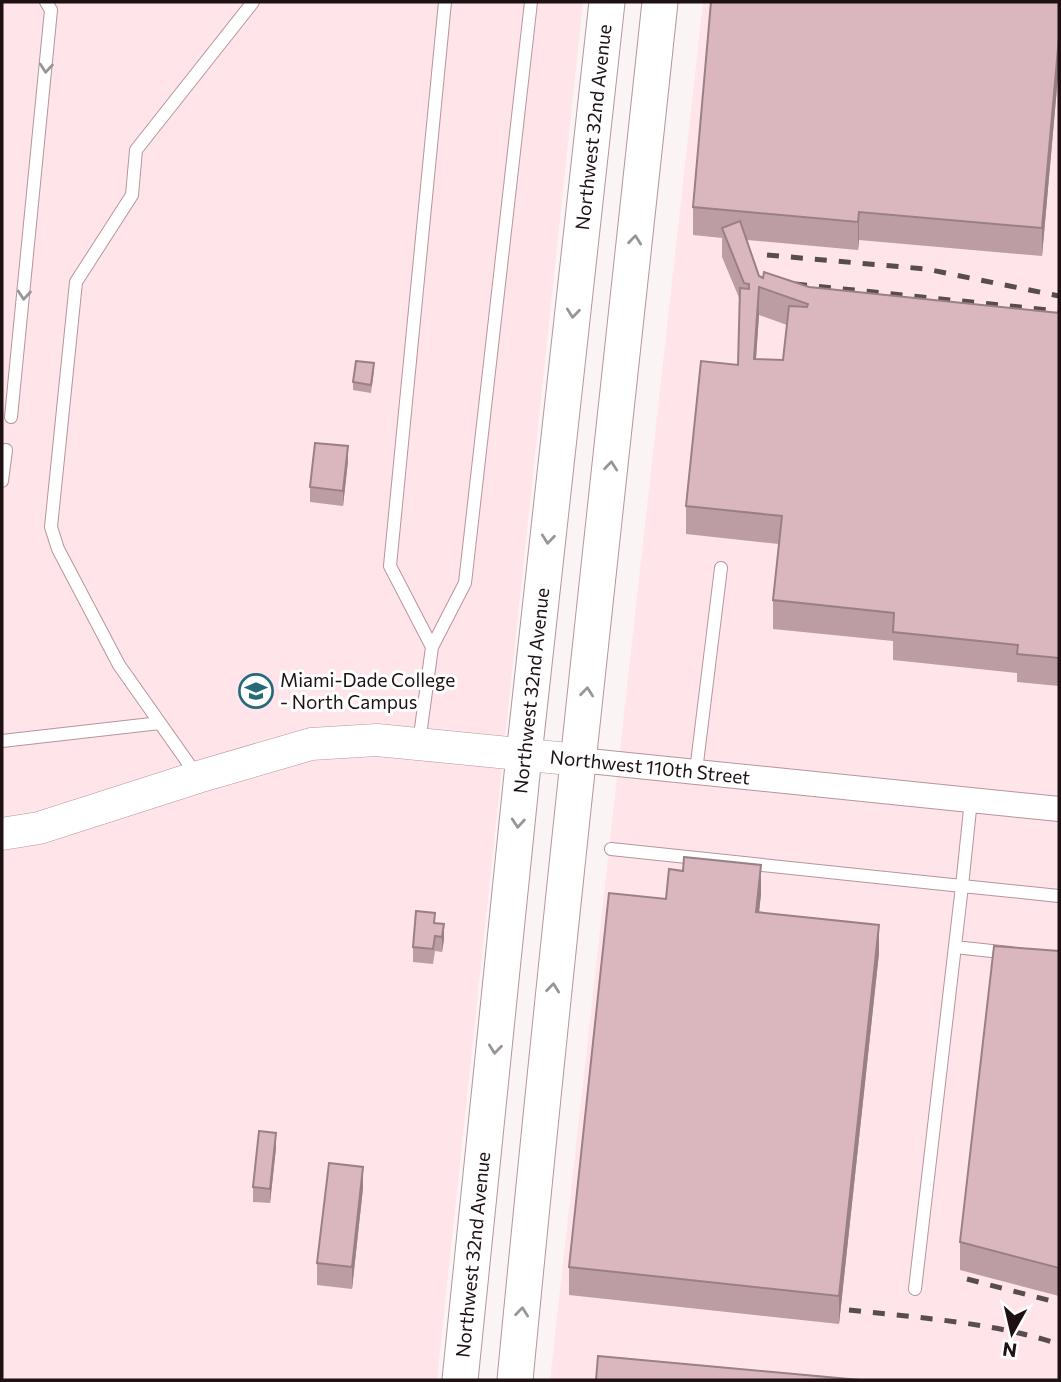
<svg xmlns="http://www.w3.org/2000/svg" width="1061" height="1382" font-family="Commissioner,sans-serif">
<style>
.built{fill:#ffe4e9}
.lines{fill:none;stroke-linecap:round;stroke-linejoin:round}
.service-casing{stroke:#b6959c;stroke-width:14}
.minor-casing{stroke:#b6959c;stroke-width:26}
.tertiary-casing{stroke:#b6959c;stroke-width:33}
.secondary-casing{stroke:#b6959c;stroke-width:37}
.service{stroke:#fff;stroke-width:12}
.minor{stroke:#fff;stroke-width:24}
.tertiary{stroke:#fff;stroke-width:32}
.secondary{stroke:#fff;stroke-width:35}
.rail{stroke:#574d4e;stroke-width:5;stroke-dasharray:12 12;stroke-linecap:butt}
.wall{fill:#bb9da3;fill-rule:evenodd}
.shaded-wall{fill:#998085}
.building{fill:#dab7be;stroke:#998085;stroke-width:2;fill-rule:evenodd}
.oneway{stroke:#999495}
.labels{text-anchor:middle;stroke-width:6;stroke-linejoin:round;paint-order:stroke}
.street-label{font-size:19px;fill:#1d1113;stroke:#fff}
.poi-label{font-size:19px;fill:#1d1113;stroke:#fff;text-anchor:start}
</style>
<rect width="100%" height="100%" fill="#fbf4f5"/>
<path class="built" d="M2 2H583L437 1380H2Z
M703 2H1059V1380H550Z"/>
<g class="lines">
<g class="service-casing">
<path id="service" d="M11 417 51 10 46 2
M2 481 6 450
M432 647 390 566 445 2
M2 741 160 723
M419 743 432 647 465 583 531 2
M696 771 721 568
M198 777 119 665 58 549 51 527 76 282 132 195 136 150 253 2
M611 849 962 886 971 800
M955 947 1010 953
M915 1289 962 886 1059 896"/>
</g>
<g class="minor-casing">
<path id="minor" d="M579 760 1059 809"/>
</g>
<g class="tertiary-casing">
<path id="tertiary" d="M2 834 39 828 198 777 311 744 377 740 579 760"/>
</g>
<g class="secondary-casing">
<g id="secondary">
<path id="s1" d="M460 1380 524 755 607 2"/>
<path d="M515 1380C559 920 611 461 660 2"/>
</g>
</g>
<use href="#service" class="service"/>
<use href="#minor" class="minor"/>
<use href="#tertiary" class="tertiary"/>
<use href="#secondary" class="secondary"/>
<path class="rail" d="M767 255 926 269 1059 296
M795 284 1059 311
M967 1279 1059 1303
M849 1310C920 1318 991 1322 1059 1344"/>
</g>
<path class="wall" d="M1059 2V65L1042 256 859 240 858 250 747 240 759 276 763 278 809 287 1059 313V686L1017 682V673L893 660V641L773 629V600L779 544 686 534V506L738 365 740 300 722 257V238L693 235V207ZM759 315 787 325 783 360 756 359Z
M374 371 371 393 353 390V382Z
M348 461 343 506 310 502V487Z
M761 894 759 912 879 953 839 1324 569 1295V1267L666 899Z
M435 923 444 939 442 952 435 951 433 964 413 962V947Z
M1059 951V1296L960 1270V1242Z
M276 1148 270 1203 253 1202V1187Z
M363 1188 352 1289 317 1285V1263Z"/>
<path class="shaded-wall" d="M1059 37V65L1042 256V228Z
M859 212V240L858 250V222Z
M759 287V315L754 387V359Z
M348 446V461L343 506V491Z
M761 865V894L756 940V912Z
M444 924V939L442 952V937Z
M879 925V953L839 1324V1296Z
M276 1133V1148L270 1203V1189Z
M363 1167V1188L352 1289V1267Z"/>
<path class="building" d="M711 2H1059V37L1042 228 859 212 858 222 693 207Z
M740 221 759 276 763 278 764 272 809 287 1059 313V658L1017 654 1018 645 893 632 894 613 773 600 782 516 686 506 701 361 738 365 740 288 749 289V284L744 283 722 228ZM759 287 808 304 807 307 789 306 783 360 754 359Z
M356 361 374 363 371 385 353 382Z
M315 443 348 446 343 491 310 487Z
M684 857 761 865 756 912 879 925 839 1296 569 1267 609 893 666 899 669 869 683 871Z
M416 911 435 913 434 923 444 924 442 937 435 936 433 949 413 947Z
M994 946 1059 951V1268L960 1242Z
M259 1131 276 1133 270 1189 253 1187Z
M329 1163 363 1167 352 1267 317 1263Z
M598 1356 860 1380H596Z"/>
<defs><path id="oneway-chevron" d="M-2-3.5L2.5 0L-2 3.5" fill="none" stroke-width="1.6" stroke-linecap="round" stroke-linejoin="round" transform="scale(1.75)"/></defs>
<g class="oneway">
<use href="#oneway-chevron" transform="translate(46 68) rotate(95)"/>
<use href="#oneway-chevron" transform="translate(635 240) rotate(-84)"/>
<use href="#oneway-chevron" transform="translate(24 295) rotate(95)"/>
<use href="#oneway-chevron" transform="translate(573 313) rotate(96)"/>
<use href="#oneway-chevron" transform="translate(611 466) rotate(-84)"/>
<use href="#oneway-chevron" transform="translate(548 539) rotate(96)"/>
<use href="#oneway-chevron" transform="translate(587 692) rotate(-84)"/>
<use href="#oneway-chevron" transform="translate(518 823) rotate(95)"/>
<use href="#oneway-chevron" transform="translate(553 988) rotate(-84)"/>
<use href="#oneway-chevron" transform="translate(495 1049) rotate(96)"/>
<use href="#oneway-chevron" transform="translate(522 1312) rotate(-84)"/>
</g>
<defs>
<g id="university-ring" transform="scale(1.75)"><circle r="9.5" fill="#fff" stroke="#246a79" stroke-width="1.5"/><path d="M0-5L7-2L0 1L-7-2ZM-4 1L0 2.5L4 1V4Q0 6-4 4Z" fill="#246a79"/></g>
</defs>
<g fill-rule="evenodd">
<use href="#university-ring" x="256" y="691"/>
</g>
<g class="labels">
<g class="street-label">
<text dy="7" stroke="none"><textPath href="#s1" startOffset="1260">Northwest 32nd Avenue</textPath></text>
<text dy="7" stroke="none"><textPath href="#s1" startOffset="693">Northwest 32nd Avenue</textPath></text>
<text transform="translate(650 767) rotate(6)" y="7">Northwest 110th Street</text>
<text dy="7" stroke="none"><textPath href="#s1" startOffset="126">Northwest 32nd Avenue</textPath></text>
</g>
<g class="poi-label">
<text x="280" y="687">Miami-Dade College<tspan x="280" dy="22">- North Campus</tspan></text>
</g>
</g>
<rect width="1061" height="1382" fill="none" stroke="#1d1113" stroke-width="7"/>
<g transform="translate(1012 1333) rotate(188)" stroke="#ffffff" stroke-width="5" paint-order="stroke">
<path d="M0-5L12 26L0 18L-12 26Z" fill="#1d1113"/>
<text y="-10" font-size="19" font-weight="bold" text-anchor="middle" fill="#1d1113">N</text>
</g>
</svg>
